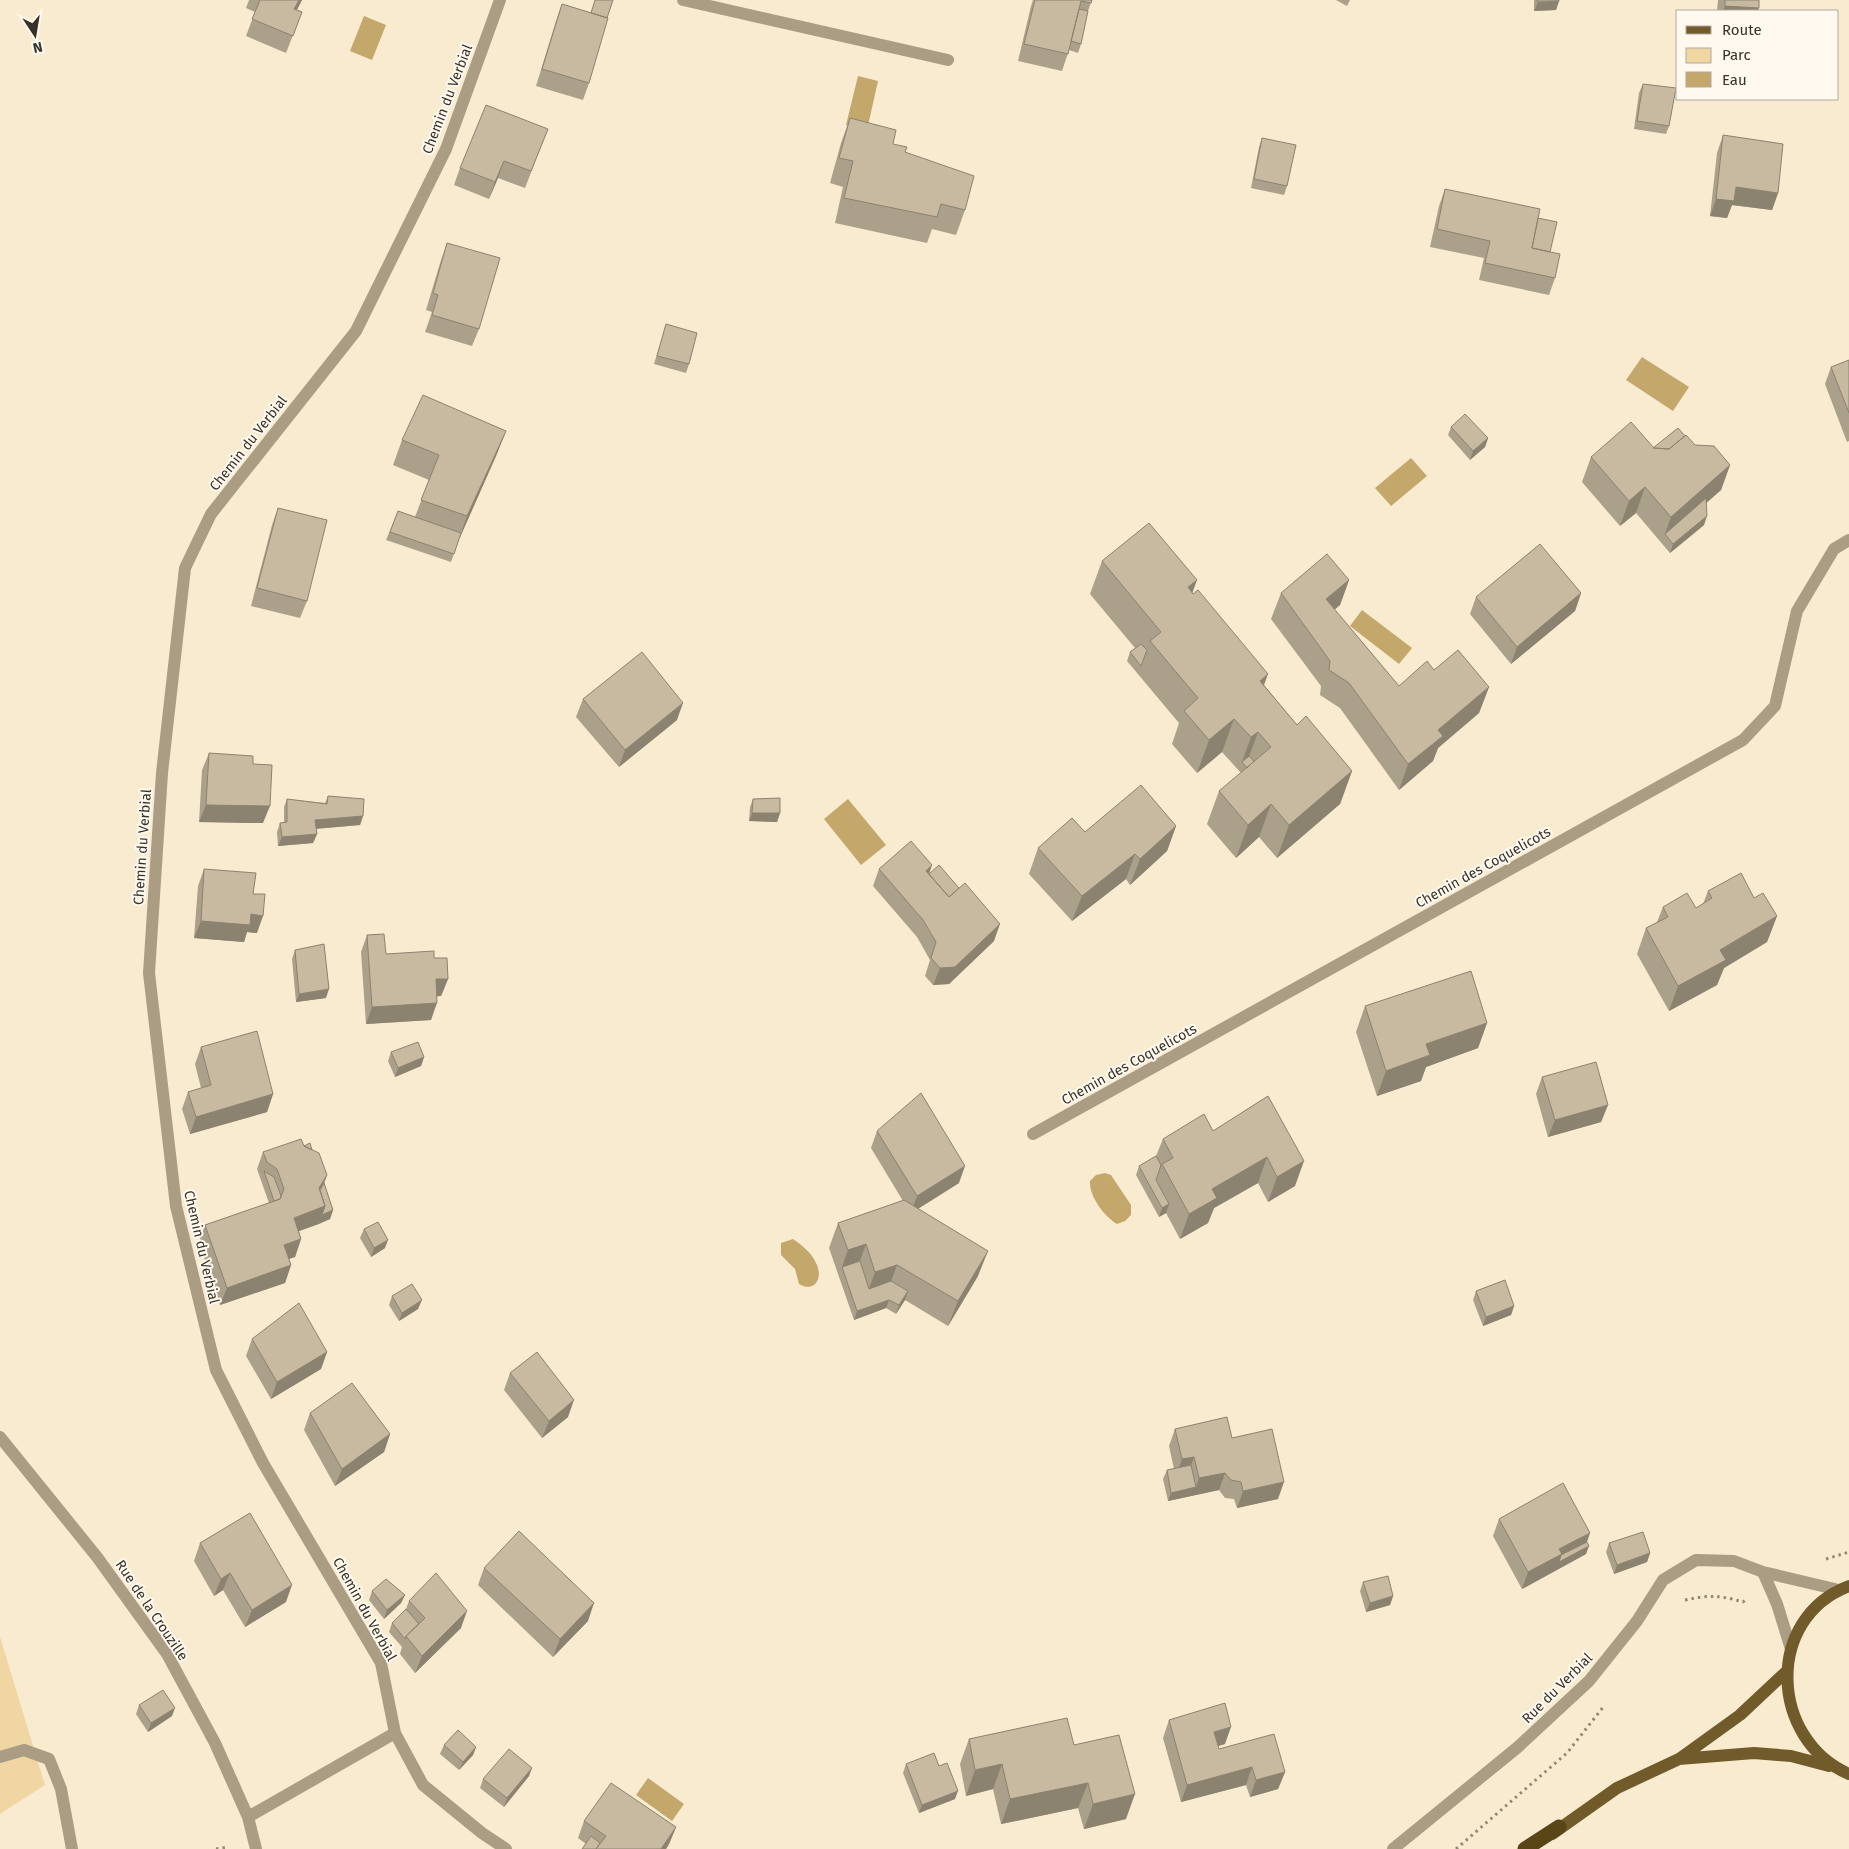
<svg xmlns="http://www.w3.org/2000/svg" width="1849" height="1849" font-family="'Fira Sans',sans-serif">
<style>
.green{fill:#f0d6a2}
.water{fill:#c4a76b}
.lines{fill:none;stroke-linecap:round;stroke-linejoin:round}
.path{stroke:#918876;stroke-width:3;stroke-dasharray:2.5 4;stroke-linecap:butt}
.minor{stroke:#aa9d84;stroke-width:12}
.major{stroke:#715b2a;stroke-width:12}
.highway{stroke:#594516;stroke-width:15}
.wall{fill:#aba08a}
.shaded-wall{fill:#8b8270}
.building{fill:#c7baa0;stroke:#8b8270}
.labels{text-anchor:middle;stroke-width:4;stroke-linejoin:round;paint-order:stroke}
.street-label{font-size:14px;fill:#373228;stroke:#fff9ef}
</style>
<rect width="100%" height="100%" fill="#f9ebd0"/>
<path class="green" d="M0 1637 45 1785 0 1814Z"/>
<path class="water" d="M364 16 386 25 372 60 350 51Z
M858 76 878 81 867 130 846 125Z
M1642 357 1689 387 1673 411 1626 380Z
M1411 458 1427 476 1391 506 1375 488Z
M1362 610 1412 648 1399 664 1350 626Z
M848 799 886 845 861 865 824 819Z
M1105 1173 1111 1175 1131 1205V1215L1125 1221 1117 1224C1104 1216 1089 1196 1090 1181L1096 1175Z
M793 1239C803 1246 812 1253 817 1265 823 1279 814 1293 799 1284L795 1269 781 1255V1243Z
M648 1778 684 1804 672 1821 636 1795Z"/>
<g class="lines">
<path class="path" d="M1826 1559 1849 1552
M1685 1600C1708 1595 1720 1595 1743 1602L1745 1600
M216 1849 228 1847
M1456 1849 1567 1753 1604 1706"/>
<path class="minor" d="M500 0 446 149 356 331 211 514 185 568 162 773 149 973 176 1206 216 1370 263 1463 381 1663 395 1733 423 1785 482 1833 506 1849
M683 0 948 60
M1033 1134 1743 740 1775 706 1797 611 1834 549 1849 540
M0 1437 97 1557 167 1654 215 1743 248 1817 256 1849
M1763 1572 1777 1604 1791 1649
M0 1757 24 1750 49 1759 61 1789 72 1849
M248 1817 395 1733
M1393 1849 1518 1747 1589 1681 1637 1621 1663 1580 1696 1560 1734 1561 1763 1572 1839 1590"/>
<path class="major" d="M1849 1586C1764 1618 1770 1740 1849 1774
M1679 1759 1754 1753 1791 1756 1829 1766
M1552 1834 1617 1788 1679 1759 1740 1715 1787 1671"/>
<path class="highway" d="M1525 1849 1559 1827"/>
</g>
<path class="wall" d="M249 0H302L297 10 302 12 286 53 246 36 255 12 246 8Z
M595 0 607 18 589 83 583 100 536 86 556 21 562 4 591 13Z
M1033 0H1092L1088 11 1081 44 1078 53 1069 50 1062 71 1018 61 1031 6Z
M1336 0H1350L1347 6Z
M1534 0H1559V1L1556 10 1534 11Z
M1718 0H1759L1758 11H1717Z
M1643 84 1669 126 1666 134 1634 129 1639 93Z
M850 118 905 152 965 210 956 235 932 229 927 243 835 223 843 187 830 183 841 143Z
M548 129 525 188 498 178 489 199 454 185 460 168Z
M1723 135 1778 193 1772 210 1732 205 1727 218 1710 216 1717 153Z
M1262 138 1287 186 1284 195 1251 188 1259 147Z
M1445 189 1538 218 1550 252 1555 278 1549 295 1479 280 1484 258 1430 247 1439 206Z
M447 243 479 329 472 346 425 332 432 312 426 310 441 260Z
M666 324 689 364 686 373 654 364Z
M1849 360V441L1847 442 1825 384 1831 367Z
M1451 427 1488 438 1485 447 1470 460 1448 435Z
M506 431 496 456 459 539 451 562 386 540 398 511 415 517 429 480 393 465 402 440Z
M1685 436 1695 445 1730 465 1721 490 1706 503 1704 525 1670 553 1636 513 1620 526 1582 482 1591 457 1653 448Z
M278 508 307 601 300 618 251 606 272 525Z
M1102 561 1192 593 1264 685 1297 725 1352 771 1340 804 1277 858 1259 837 1236 858 1207 824 1219 791 1241 773 1222 752 1197 773 1172 744 1179 723 1127 661 1130 652 1135 648 1090 594Z
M1349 580 1340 605 1334 610 1399 686 1434 670 1489 687 1479 713 1438 748 1433 761 1399 790 1340 708 1320 695 1321 686 1271 619 1281 593Z
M1581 593 1575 611 1511 664 1470 614 1476 597Z
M583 699 677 720 619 767 576 717Z
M209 753 253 764 263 823 199 822 202 770Z
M328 796 363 816 360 825 316 829 317 834 313 843 278 846 277 832 280 823H284V807L287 799 325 803Z
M753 799 780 813 777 822 749 821 750 807Z
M1176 826 1167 851 1130 885 1126 879 1072 921 1029 874 1038 848 1085 832Z
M204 869 253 894 257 933 247 932 244 942 194 938 198 886Z
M879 869 929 873 994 941 949 984 933 985 925 976 930 960 917 937 873 886Z
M1708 891 1754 898 1777 916 1767 942 1724 968 1717 985 1669 1011 1637 954 1646 928 1657 922 1663 907 1696 908 1703 904Z
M367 935 386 954 434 958 448 979 441 996H437L431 1020 366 1024 361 952Z
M295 950 326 998 296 1002 292 959Z
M1365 1006 1487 1023 1478 1048 1426 1067 1421 1081 1377 1096 1356 1032Z
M201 1047 273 1094 267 1112 190 1134 182 1109 188 1092 201 1088 195 1064Z
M391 1052 424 1057 421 1066 395 1077 388 1061Z
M1542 1077 1608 1105 1601 1122 1548 1137 1536 1094Z
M1268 1096 1295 1186 1268 1202 1258 1183 1214 1208 1208 1223 1180 1239 1166 1213 1159 1217 1136 1175 1139 1166 1156 1156 1163 1139 1213 1131Z
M877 1131 959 1183 918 1209 978 1276 948 1326 905 1300 896 1314 886 1308 854 1320 829 1248 838 1223 903 1201 871 1148Z
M304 1145 312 1150 327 1175 324 1183 333 1210 330 1219 299 1231 301 1239 295 1257 289 1259 291 1265 285 1283 220 1305 199 1242 205 1225 269 1203 257 1169 263 1152Z
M364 1229 385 1248 371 1257 360 1238Z
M1476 1291 1514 1306 1511 1315 1483 1326 1473 1300Z
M392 1296 418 1309 399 1321 389 1305Z
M252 1339 327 1352 321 1369 271 1399 246 1356Z
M510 1373 568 1417 542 1438 504 1390Z
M310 1413 390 1434 384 1452 335 1486 304 1430Z
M1175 1429 1232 1438 1278 1499 1237 1508 1234 1499 1225 1498 1219 1490 1168 1501 1163 1479 1167 1470 1174 1469 1169 1446Z
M1499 1519 1587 1542 1586 1554 1522 1589 1493 1536Z
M200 1543 286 1602 245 1627 223 1590 214 1596 194 1561Z
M1609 1543 1650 1553 1647 1562 1614 1574 1606 1552Z
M484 1568 588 1621 553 1657 478 1585Z
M1363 1582 1393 1596 1390 1605 1366 1612 1360 1591Z
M372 1591 405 1595 401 1603 384 1619 369 1600Z
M409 1601 461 1628 415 1673 400 1654 402 1647 389 1632 392 1623 406 1609Z
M139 1705 172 1716 148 1732 136 1714Z
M1169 1720 1225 1744 1218 1746 1219 1749 1285 1772 1278 1789 1250 1797 1246 1785 1181 1802 1163 1738Z
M969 1739 1074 1745 1126 1819 1084 1829 1078 1808 1001 1824 993 1789 966 1796 960 1764Z
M444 1745 476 1747 473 1755 459 1770 440 1754Z
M906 1764 939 1766 955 1799 919 1813 903 1773Z
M529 1776 504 1807 480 1788 483 1779Z
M584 1821 676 1827 669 1844 666 1849H582L586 1844 578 1838Z"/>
<path class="shaded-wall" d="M299 0H302L288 26 294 9Z
M1559 1 1556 10 1534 11 1538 2Z
M1725 6 1759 8 1758 11H1723Z
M504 161 498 178 489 199 495 182Z
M1736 187 1778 193 1772 210 1732 205 1727 218 1710 216 1716 199Z
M506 431 496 456 458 542 467 516Z
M1488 438 1485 447 1470 460 1473 451Z
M1730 465 1721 490 1668 537 1665 534 1671 517Z
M1645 487 1636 513 1620 526 1629 501Z
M1707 516 1704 525 1670 553 1673 544Z
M1197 580 1185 613 1188 587Z
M1349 580 1340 605 1316 625 1326 599Z
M1581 593 1575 611 1511 664 1517 647Z
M1268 674 1256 707 1260 681Z
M1489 687 1479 713 1438 748 1433 761 1399 790 1408 764 1438 730Z
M683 703 677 720 619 767 625 750Z
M1234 719 1222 752 1197 773 1209 740Z
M1258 732 1246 765 1242 762 1251 737Z
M1352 771 1340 804 1277 858 1289 825Z
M1271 804 1259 837 1236 858 1248 825Z
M206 805 270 806 263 823 199 822Z
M752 813H780L777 822 749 821Z
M363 816 360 825 312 829 315 820Z
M1176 826 1167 851 1130 885 1140 859Z
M317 834 313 843 278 846 282 837Z
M1135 854 1126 879 1072 921 1082 896Z
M932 865 926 883V871Z
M251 914 263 916 257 933 247 932 244 942 194 938 201 921Z
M1777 916 1767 942 1724 968 1717 985 1669 1011 1678 986 1720 950Z
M1000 924 994 941 949 984 933 985 940 968Z
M436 979H448L441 996 430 997Z
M329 989 326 998 296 1002 299 994Z
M437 1003 431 1020 366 1024 372 1007Z
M1487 1023 1478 1048 1426 1067 1421 1081 1377 1096 1386 1071 1426 1044Z
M424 1057 421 1066 395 1077 398 1068Z
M273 1094 267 1112 190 1134 196 1117Z
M1608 1105 1601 1122 1548 1137 1555 1120Z
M1267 1157 1258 1183 1214 1208 1208 1223 1180 1239 1189 1214 1212 1189Z
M1304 1161 1295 1186 1268 1202 1277 1177Z
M965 1166 959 1183 911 1213 917 1196Z
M327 1175 321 1192 319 1188Z
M1169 1204 1166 1213 1159 1217 1162 1208Z
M325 1206 319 1224 288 1235 294 1218Z
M333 1210 330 1219 319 1224 322 1215Z
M301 1239 295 1257 278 1262 284 1245Z
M388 1240 385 1248 371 1257 374 1248Z
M866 1244 857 1269 842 1267 848 1250Z
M988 1251 978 1276 948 1326 958 1301Z
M291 1265 285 1283 220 1305 227 1288Z
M897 1265 888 1290 866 1297 875 1272Z
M908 1291 905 1300 896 1314 899 1305Z
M422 1300 418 1309 399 1321 402 1313Z
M889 1300 886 1308 854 1320 857 1311Z
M1514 1306 1511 1315 1483 1326 1486 1317Z
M327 1352 321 1369 271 1399 277 1382Z
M574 1400 568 1417 542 1438 549 1421Z
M390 1434 384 1452 335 1486 342 1469Z
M1194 1457 1188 1474 1176 1476 1182 1459Z
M1225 1473 1219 1490 1168 1501 1171 1493 1196 1487 1199 1478Z
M1284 1482 1278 1499 1237 1508 1243 1491Z
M1590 1533 1585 1548 1589 1546 1586 1554 1522 1589 1528 1572 1559 1549Z
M1650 1553 1647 1562 1614 1574 1617 1565Z
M230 1573 223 1590 214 1596 221 1579Z
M292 1585 286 1602 245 1627 252 1610Z
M405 1595 401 1603 384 1619 387 1610Z
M1393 1596 1390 1605 1366 1612 1370 1603Z
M594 1603 588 1621 553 1657 560 1639Z
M467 1611 461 1628 415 1673 422 1656Z
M175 1708 172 1716 148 1732 151 1723Z
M1231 1727 1225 1744 1208 1749 1214 1732Z
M476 1747 473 1755 459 1770 463 1762Z
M1002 1764 993 1789 966 1796 975 1770Z
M1252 1767 1246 1785 1181 1802 1187 1785Z
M532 1768 529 1776 504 1807 507 1798Z
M1285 1772 1278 1789 1250 1797 1256 1780Z
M1088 1783 1078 1808 1001 1824 1010 1799Z
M958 1791 955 1799 919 1813 922 1805Z
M1135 1794 1126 1819 1084 1829 1093 1804Z
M676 1827 669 1844 666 1849H661Z"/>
<path class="building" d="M260 0H299L294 9 302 12 293 36 252 19Z
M595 0H613L607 18 591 13Z
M1035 0H1092L1091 3 1081 1 1068 54 1024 44Z
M1537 0H1559V1L1538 2Z
M1725 0H1759V8L1725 6Z
M562 4 608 18 589 83 542 69Z
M1079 9 1088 11 1081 44 1071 41Z
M1643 84 1676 88 1669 126 1637 121Z
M486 105 548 129 531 171 504 161 495 182 460 168Z
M850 118 896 130 893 144 907 147 905 152 974 176 965 210 941 204 937 217 844 198 853 161 839 158Z
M1723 135 1783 144 1778 193 1736 187 1734 201 1716 199Z
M1262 138 1296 145 1287 186 1254 179Z
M1445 189 1540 209 1532 248 1560 254 1555 278 1485 263 1490 241 1437 229Z
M1538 218 1557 222 1550 252 1532 248Z
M447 243 500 258 479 329 432 315 438 295 433 293Z
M666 324 697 333 689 364 657 356Z
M1849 360V413L1831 367Z
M423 395 506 431 467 516 421 500 439 455 402 440Z
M1465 414 1488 438 1473 451 1451 427Z
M1631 422 1654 448 1669 449 1686 435 1695 445 1714 446 1730 465 1671 517 1645 487 1629 501 1591 457Z
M1678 428 1685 436 1669 449 1653 448Z
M1706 498 1707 516 1673 544 1665 534Z
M278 508 327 520 307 601 257 588Z
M398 511 461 533 454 554 390 532Z
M1149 523 1197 580 1188 587 1193 594 1198 590 1268 674 1260 681 1297 725 1306 716 1352 771 1289 825 1271 804 1248 825 1219 791 1271 747 1258 732 1251 737 1234 719 1209 740 1184 711 1198 698 1150 641 1161 632 1102 561Z
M1540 544 1581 593 1517 647 1476 597Z
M1327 554 1349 580 1326 599 1399 686 1427 661 1434 670 1458 650 1489 687 1438 730 1443 736 1408 764 1349 683 1329 670 1330 661 1281 593Z
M1141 644 1147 650 1141 666 1130 652Z
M642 652 683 703 625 750 583 699Z
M209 753 253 756V764L272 765 270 806 206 805Z
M1249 756 1254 761 1247 768 1242 762Z
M1141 785 1176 826 1140 859 1135 854 1082 896 1038 848 1072 818 1085 832Z
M328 796 364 799 363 816 315 820 317 834 282 837 280 823 287 822V799L327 804Z
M780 798V813H752L753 799Z
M911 841 932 865 926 871 949 897 965 883 1000 924 955 967 940 968 931 958 936 942 923 920 879 869Z
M939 865 959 888 949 897 929 874Z
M204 869 256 873 253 894H265L263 916 251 914 250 925 201 921Z
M1741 873 1754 898 1763 893 1777 916 1720 950 1726 960 1678 986 1646 928 1668 917 1663 907 1687 893 1696 908 1712 898 1708 891Z
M384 934 386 954 434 951V958H447L448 979H436L437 1003 372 1007 367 935Z
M324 944 329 989 299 994 295 950Z
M1471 971 1487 1023 1426 1044 1430 1055 1386 1071 1365 1006Z
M257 1031 273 1094 196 1117 188 1092 211 1085 201 1047Z
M418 1042 424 1057 398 1068 391 1052Z
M1596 1062 1608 1105 1555 1120 1542 1077Z
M921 1093 965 1166 917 1196 877 1131Z
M1268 1096 1304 1161 1277 1177 1267 1157 1212 1189 1217 1198 1189 1214 1162 1164 1173 1158 1163 1139 1204 1114 1213 1131Z
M301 1139 304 1146 319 1153 327 1175 319 1188 325 1206 294 1218 301 1239 284 1245 291 1265 227 1288 205 1225 280 1199 284 1189 277 1169 267 1162 263 1152Z
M310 1143 312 1150 304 1146Z
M1156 1156 1161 1165 1156 1180 1169 1204 1162 1208 1139 1166Z
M264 1171 274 1177 281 1196 280 1199 274 1201Z
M324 1183 333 1210 322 1215 325 1206 320 1190Z
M904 1200 988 1251 958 1301 897 1265 875 1272 866 1244 848 1250 838 1223Z
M378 1222 388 1240 374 1248 364 1229Z
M860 1261 869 1289 891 1281 908 1291 899 1305 889 1300 857 1311 842 1267Z
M1505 1280 1514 1306 1486 1317 1476 1291Z
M412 1284 422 1300 402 1313 392 1296Z
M299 1303 327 1352 277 1382 252 1339Z
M537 1352 574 1400 549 1421 510 1373Z
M352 1383 390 1434 342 1469 310 1413Z
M1227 1417 1232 1438 1272 1429 1284 1482 1243 1491 1241 1482 1231 1480 1225 1473 1199 1478 1194 1457 1182 1459 1175 1429Z
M1191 1465 1196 1487 1171 1493 1167 1470Z
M1563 1483 1590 1533 1559 1549 1562 1554 1528 1572 1499 1519Z
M250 1513 292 1585 252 1610 230 1573 221 1579 200 1543Z
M519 1531 594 1603 560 1639 484 1568Z
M1643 1532 1650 1553 1617 1565 1609 1543Z
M1587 1542 1589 1546 1559 1562 1561 1555Z
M436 1573 467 1611 422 1656 406 1636 425 1618 409 1601Z
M1388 1576 1393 1596 1370 1603 1363 1582Z
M386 1579 405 1595 387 1610 372 1591Z
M406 1609 419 1624 406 1636 405 1639 392 1623Z
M163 1690 175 1708 151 1723 139 1705Z
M1225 1703 1231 1727 1214 1732 1219 1749 1274 1734 1285 1772 1256 1780 1252 1767 1187 1785 1169 1720Z
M1067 1718 1074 1745 1119 1735 1135 1794 1093 1804 1088 1783 1010 1799 1002 1764 975 1770 969 1739Z
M458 1730 476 1747 463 1762 444 1745Z
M509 1749 532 1768 507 1798 483 1779Z
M934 1753 939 1766 947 1763 958 1791 922 1805 906 1764Z
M611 1783 676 1827 661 1849H596L606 1836 584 1821Z
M591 1836 600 1843 596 1849H582Z"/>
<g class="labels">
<g class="street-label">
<text transform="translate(447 99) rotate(-69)" y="5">Chemin du Verbial</text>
<text transform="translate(248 443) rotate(-52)" y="5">Chemin du Verbial</text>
<text transform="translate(142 847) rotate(-86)" y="5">Chemin du Verbial</text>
<text transform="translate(1483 867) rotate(-29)" y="5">Chemin des Coquelicots</text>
<text transform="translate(1129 1064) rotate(-29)" y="5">Chemin des Coquelicots</text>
<text transform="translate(202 1247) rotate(77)" y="5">Chemin du Verbial</text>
<text transform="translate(365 1609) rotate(61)" y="5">Chemin du Verbial</text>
<text transform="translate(152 1610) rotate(56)" y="5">Rue de la Crouzille</text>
<text transform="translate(1557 1688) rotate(-45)" y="5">Rue du Verbial</text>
</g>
</g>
<rect x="1676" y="10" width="162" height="90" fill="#fff9ef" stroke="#afa99f"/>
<rect x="1686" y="26" width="25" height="8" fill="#715b2a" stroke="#afa99f"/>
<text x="1722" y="35" font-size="15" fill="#373228">Route</text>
<rect x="1686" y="48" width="25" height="15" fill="#f0d6a2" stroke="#afa99f"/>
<text x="1722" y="60" font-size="15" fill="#373228">Parc</text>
<rect x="1686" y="72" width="25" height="15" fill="#c4a76b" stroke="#afa99f"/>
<text x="1722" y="85" font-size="15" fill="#373228">Eau</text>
<g transform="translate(35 35) rotate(168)" stroke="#fff9ef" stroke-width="4" paint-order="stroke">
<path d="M0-4L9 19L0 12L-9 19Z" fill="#373228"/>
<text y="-8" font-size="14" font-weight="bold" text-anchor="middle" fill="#373228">N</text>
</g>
</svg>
